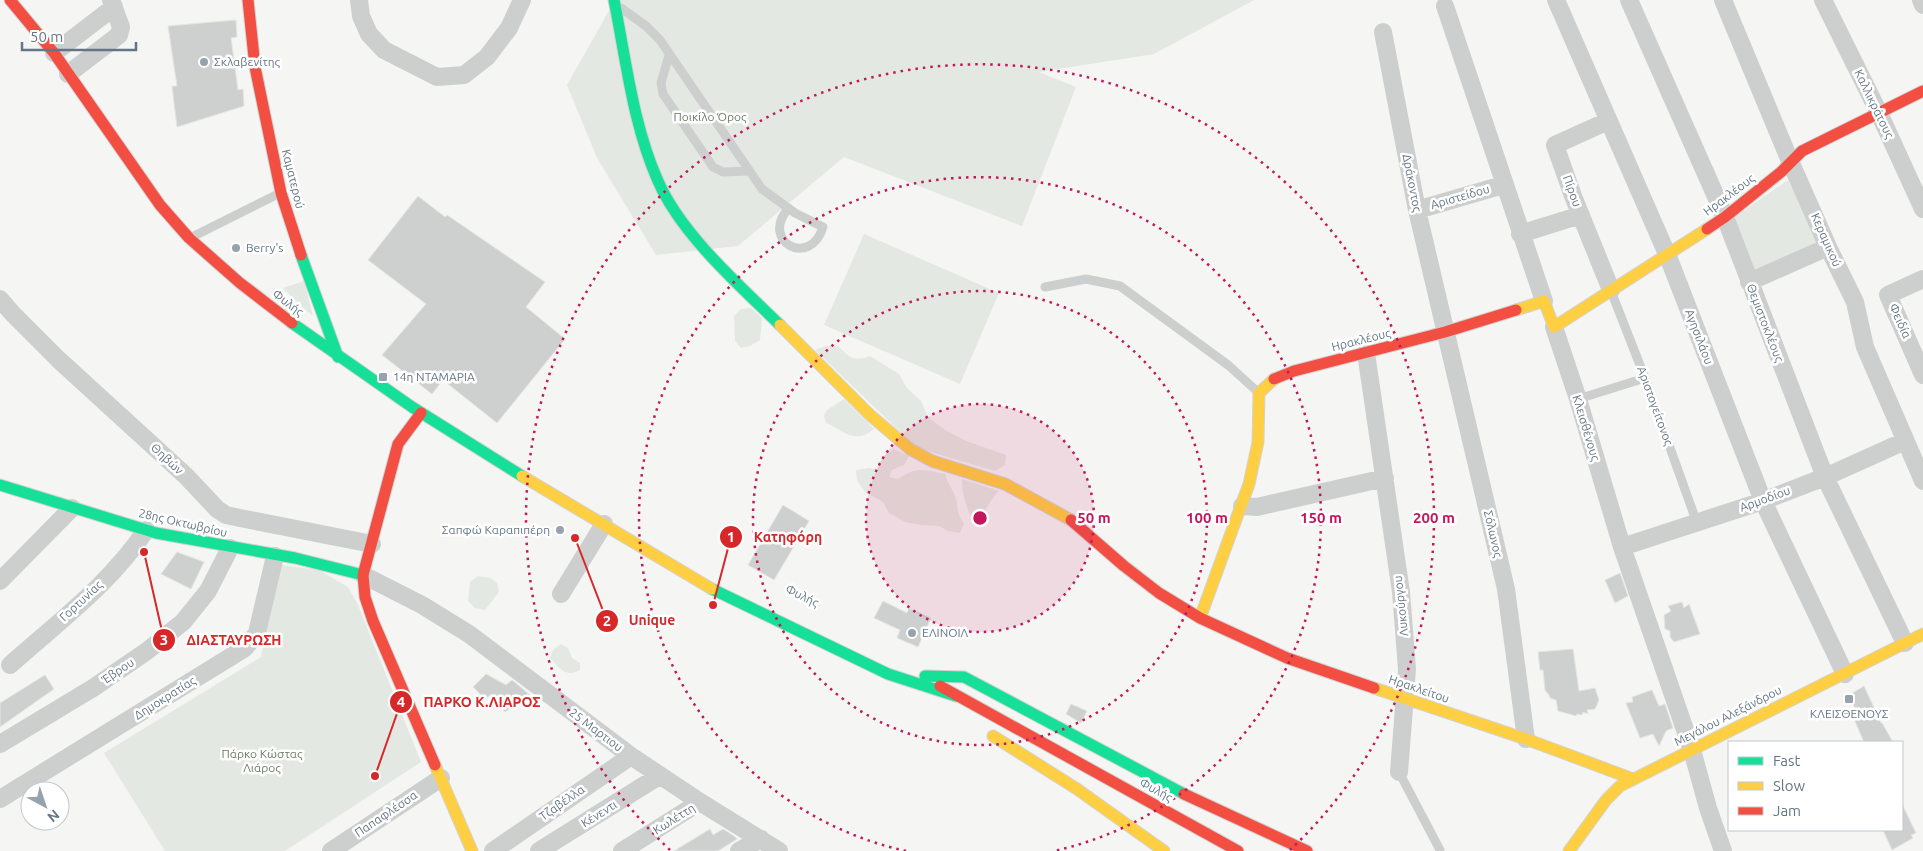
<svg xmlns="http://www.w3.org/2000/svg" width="1923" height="851" font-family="Ubuntu,sans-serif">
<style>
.green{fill:#e4e8e2}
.building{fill:#ced0d0;stroke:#e4e4e4}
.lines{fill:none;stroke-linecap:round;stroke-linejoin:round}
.fast-casing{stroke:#d2d3d4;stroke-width:13}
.slow-casing{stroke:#d2d3d4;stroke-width:13}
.jam-casing{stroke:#d2d3d4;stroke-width:13}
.lane{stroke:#cdcfcf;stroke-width:9}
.street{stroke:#cdcfcf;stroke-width:18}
.fast{stroke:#16e098;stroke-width:11}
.slow{stroke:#ffcf43;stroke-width:11}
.jam{stroke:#f24e42;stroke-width:11}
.ring{fill:none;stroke:#c2185b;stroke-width:2.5;stroke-dasharray:2.5 5}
.poi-dot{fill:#97a2ac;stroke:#fff;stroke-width:2}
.labels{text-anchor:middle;stroke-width:5;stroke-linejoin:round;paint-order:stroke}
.poi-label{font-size:12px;fill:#647685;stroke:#fff;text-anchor:start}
.street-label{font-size:12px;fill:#647685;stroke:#fff}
.park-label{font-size:12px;fill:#687c63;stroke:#fff}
.centre{fill:#c2185b;stroke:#fff;stroke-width:2.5}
.ring-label{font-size:15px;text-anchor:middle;font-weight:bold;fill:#c2185b;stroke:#fff;stroke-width:5;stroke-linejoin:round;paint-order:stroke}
.leader{fill:none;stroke:#d62828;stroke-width:2}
.callout-dot{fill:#d62828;stroke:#fff;stroke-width:2}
.mark-label{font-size:15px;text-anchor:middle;font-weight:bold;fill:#fff}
.callout-label{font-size:14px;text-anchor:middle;font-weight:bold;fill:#d62828;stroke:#fff;stroke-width:5;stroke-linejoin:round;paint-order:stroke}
</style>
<rect width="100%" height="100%" fill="#f5f5f4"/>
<path class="green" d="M615 0H1254L1154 54 1039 72 1076 87 1022 226 844 157 738 246 656 255 597 158 567 85Z
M1788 180 1819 245 1751 277 1730 220Z
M864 234 999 293 960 384 824 325Z
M304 281 313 316 303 308 283 288Z
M751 308 762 318 760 340 750 346 741 348 735 341 734 316 741 309Z
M826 346H838C850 358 854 362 870 356L899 374 907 388 921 401 928 417 945 430 966 441 1006 455 1005 465 995 471 917 448 815 350Z
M844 399 874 429C853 445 845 431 826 423L824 416 827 410Z
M894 449 909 456 904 465 892 470 889 477 898 479C916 466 925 470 945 474 948 484 952 488 955 496 960 509 954 510 964 523L960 533 948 531 939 526 921 525 905 522 889 513 883 502 865 492 857 480 856 470 869 468 877 469C880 458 885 454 894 449Z
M962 479 999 491C988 501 987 514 974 522 967 511 961 491 962 479Z
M281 565 319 570 348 587 358 605 421 762 285 851H165L104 753 261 657Z
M478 576 490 578 497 583 499 592 485 610 475 608 468 601 470 582Z
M561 644 568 648 572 658 580 663V670C565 678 560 668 550 658L553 650Z"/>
<path class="building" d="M236 20 237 37 231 38 238 90 243 89 244 106 177 127 172 86H177L168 26Z
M418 196 445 217 447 215 545 282 526 307 565 339 497 423 443 380 432 394 382 355 426 304 368 260Z
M783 505 809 521 774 580 748 565Z
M177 552 204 562 191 589 161 574Z
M1620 573 1628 596 1615 603 1605 580Z
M883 601 907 613 909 608 931 618 918 647 897 638 900 630 874 618Z
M1682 602 1684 608 1689 604 1700 634 1674 642 1670 637V631L1665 629 1664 615 1671 611 1668 606Z
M1573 649 1579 691 1595 688 1599 700 1595 709 1587 710 1588 714 1583 712 1582 715 1577 714 1576 716 1558 711 1556 700 1550 698 1549 695 1545 690 1543 670H1540L1538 652Z
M486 674 506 685 512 680 530 695 505 712 492 694 485 699 473 687Z
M45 675 54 689 0 727V703Z
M1864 686 1881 723H1882L1893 742H1864L1854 719 1859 717 1849 695Z
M1652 690 1659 706 1665 704 1673 728 1666 731 1659 746 1653 734 1640 738 1626 703 1633 702 1632 697Z
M1071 704 1087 711 1081 723 1066 714Z
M1902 804 1916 833 1911 835 1913 838 1892 850 1883 830H1902Z
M710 829 713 835 723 829 734 836 737 839 718 851H674Z"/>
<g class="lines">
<g class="fast-casing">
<path id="fast" d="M614 0C626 60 633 125 658 181 681 234 739 285 780 325
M301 255 338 357
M292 323 412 407 522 476
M0 485 156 533 295 558 363 575
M712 589 888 674 956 696
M925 676 964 677 1184 794"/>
</g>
<g class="slow-casing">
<path id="slow" d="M1516 310 1544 301 1554 327 1707 229
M780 325 870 415 910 449 932 461 1005 484 1071 520
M522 476 712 589
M1200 618 1249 484 1258 442 1259 393 1274 379
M1374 688 1526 739 1633 779
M993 736 1077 789 1164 851
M435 765 472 851
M1569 851 1606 800 1620 786 1923 634"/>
</g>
<g class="jam-casing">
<path id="jam" d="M10 0 54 53 160 205 189 238 240 283 292 323
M248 0 255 67 281 193 301 255
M1707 229 1725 217 1781 172 1802 151 1923 91
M1274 379 1294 371 1445 332 1516 310
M421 413 398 444 363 575 365 597 373 621 435 765
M1071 520 1124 566 1159 593 1200 618 1287 658 1374 688
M940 686 1238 851
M1184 794 1307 851"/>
</g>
<path class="lane" d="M621 8 646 26 660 40 762 189 795 213 823 227C810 269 760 241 788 209
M669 55 661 83 663 94 713 167 723 172 748 171
M194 236 278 194
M1045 287 1086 279 1120 286 1228 365 1259 393
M1611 291 1645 378 1697 523
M1578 399 1645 378
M1399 772 1440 850"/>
<path class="street" d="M359 0 361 16 369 34 384 50 437 77 464 75 487 57 509 28 522 0
M1556 0 1667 254 1763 501 1845 674
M1629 0 1725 217 1825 477 1905 643
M1723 0 1790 161 1828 247 1855 302 1865 347 1923 481
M1823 0 1879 113 1923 209
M1921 0 1923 5
M1445 6 1544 301
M1383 32 1417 210 1506 589 1526 739
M54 53 114 7
M68 74 119 35 121 27 111 0
M1608 121 1555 145 1573 196 1611 290
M1417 210 1503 185
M1520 234 1581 215
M1923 279 1888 295 1923 375
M1749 282 1828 247
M0 299 12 313 59 360 186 476 217 509 226 515 240 518 372 544
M1554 327 1578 399 1622 547 1692 750 1708 808 1723 851
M1366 353 1401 592 1407 669 1399 772
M1242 506 1257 507 1385 478
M1622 547 1763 501 1825 477 1905 441
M363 575 422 605 469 634 631 756 700 802 779 851
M0 581 72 508
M561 594 604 524
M10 665C57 623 111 583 146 530
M0 744 93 688 147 651 183 622 208 591 230 548
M0 799 245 648 257 633 275 556
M331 851 441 778
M493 851 631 756
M539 851 659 776
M622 851 700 802
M739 851 761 839"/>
<use href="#fast" class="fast"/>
<use href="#slow" class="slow"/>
<use href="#jam" class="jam"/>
</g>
<circle cx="980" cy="518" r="114" fill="#c2185b" fill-opacity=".12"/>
<g class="ring">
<circle cx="980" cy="518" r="114"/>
<circle cx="980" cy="518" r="227"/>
<path d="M906 851A341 341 0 1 1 1054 851"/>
<path d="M670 850A454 454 0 1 1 1290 850"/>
</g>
<g class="poi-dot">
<circle cx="204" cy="62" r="5"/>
<circle cx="236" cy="248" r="5"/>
<rect x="378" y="372" width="10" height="10" rx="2.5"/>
<circle cx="560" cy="530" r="5"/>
<circle cx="912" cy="633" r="5"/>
<rect x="1844" y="694" width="10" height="10" rx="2.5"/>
</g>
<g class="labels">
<g class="poi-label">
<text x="214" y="66">Σκλαβενίτης</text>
<text x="246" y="252">Berry's</text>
<text x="393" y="381">14η ΝΤΑΜΑΡΙΑ</text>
<text x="550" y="534" text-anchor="end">Σαπφώ Καραπιπέρη</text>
<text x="922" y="637">ΕΛΙΝΟΙΛ</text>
<text x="1849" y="718" text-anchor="middle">ΚΛΕΙΣΘΕΝΟΥΣ</text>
</g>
<g class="street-label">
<text transform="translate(1874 104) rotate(64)" y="4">Καλλικράτους</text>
<text transform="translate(293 179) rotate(76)" y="4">Καματερού</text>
<text transform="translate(1412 183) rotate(79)" y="4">Δράκοντος</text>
<text transform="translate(1572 191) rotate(70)" y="4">Πίρου</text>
<text transform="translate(1729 195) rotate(-37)" y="4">Ηρακλέους</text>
<text transform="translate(1460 197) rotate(-16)" y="4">Αριστείδου</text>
<text transform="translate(1826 240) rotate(66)" y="4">Κεραμικού</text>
<text transform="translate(288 303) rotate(37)" y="4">Φυλής</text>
<text transform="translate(1900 321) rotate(66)" y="4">Φειδία</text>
<text transform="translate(1765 323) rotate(69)" y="4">Θεμιστοκλέους</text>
<text transform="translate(1699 337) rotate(69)" y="4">Αγησιλάου</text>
<text transform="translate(1361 340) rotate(-14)" y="4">Ηρακλέους</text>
<text transform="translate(1655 406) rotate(70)" y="4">Αριστογείτονος</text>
<text transform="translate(1586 428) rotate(73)" y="4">Κλεισθένους</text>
<text transform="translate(167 459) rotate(43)" y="4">Θηβών</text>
<text transform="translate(1765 499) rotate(-20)" y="4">Αρμοδίου</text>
<text transform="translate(183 523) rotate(13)" y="4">28ης Οκτωβρίου</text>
<text transform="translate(1493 534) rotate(77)" y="4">Σόλωνος</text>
<text transform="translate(802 596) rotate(26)" y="4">Φυλής</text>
<text transform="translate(81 601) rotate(-43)" y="4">Γορτυνίας</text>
<text transform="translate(1401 606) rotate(-96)" y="4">Λυκούργου</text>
<text transform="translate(118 671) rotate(-34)" y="4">Έβρου</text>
<text transform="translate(1419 689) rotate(19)" y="4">Ηρακλείτου</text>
<text transform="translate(165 698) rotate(-32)" y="4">Δημοκρατίας</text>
<text transform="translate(1728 716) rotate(-27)" y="4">Μεγάλου Αλεξάνδρου</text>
<text transform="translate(596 730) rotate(37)" y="4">25 Μαρτιου</text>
<text transform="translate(1156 790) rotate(29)" y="4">Φυλής</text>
<text transform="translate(562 803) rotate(-35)" y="4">Τζαβέλλα</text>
<text transform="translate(386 814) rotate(-34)" y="4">Παπαφλέσσα</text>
<text transform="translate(599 814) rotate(-32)" y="4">Κένεντι</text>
<text transform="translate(674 819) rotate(-32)" y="4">Κωλέττη</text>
</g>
<g class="park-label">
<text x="710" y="121">Ποικίλο Όρος</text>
<text x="262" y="758">Πάρκο Κώστας<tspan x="262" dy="14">Λιάρος</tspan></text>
</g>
</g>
<circle cx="980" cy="518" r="8" class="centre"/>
<g class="ring-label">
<text x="1094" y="523">50 m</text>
<text x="1207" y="523">100 m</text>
<text x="1321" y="523">150 m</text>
<text x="1434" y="523">200 m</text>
</g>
<path class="leader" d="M713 605L731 537M575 538L607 621M144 552L164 640M375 776L401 702"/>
<g class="callout-dot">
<circle cx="713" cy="605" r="5"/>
<circle cx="575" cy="538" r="5"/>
<circle cx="144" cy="552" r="5"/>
<circle cx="375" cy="776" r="5"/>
<circle cx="731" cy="537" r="12"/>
<circle cx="607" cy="621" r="12"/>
<circle cx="164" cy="640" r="12"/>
<circle cx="401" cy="702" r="12"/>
</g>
<g class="mark-label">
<text x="731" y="542">1</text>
<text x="607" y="626">2</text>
<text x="164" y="645">3</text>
<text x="401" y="707">4</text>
</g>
<g class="callout-label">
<text x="788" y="542">Κατηφόρη</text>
<text x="652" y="625">Unique</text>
<text x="234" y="645">ΔΙΑΣΤΑΥΡΩΣΗ</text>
<text x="482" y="707">ΠΑΡΚΟ Κ.ΛΙΑΡΟΣ</text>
</g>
<rect x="1728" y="741" width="175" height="90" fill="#ffffff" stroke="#c1c8ce"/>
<rect x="1738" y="757" width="25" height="8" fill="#16e098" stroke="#c1c8ce"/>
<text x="1773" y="766" font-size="15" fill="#647685">Fast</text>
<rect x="1738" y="782" width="25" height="8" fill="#ffcf43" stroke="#c1c8ce"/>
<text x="1773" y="791" font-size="15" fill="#647685">Slow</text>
<rect x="1738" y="807" width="25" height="8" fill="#f24e42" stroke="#c1c8ce"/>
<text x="1773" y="816" font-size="15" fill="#647685">Jam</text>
<g transform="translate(45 806) rotate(140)"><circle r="24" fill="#ffffff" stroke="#c1c8ce"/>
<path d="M0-4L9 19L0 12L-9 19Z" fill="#97a2ac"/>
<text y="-8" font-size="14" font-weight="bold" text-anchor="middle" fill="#647685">N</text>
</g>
<path d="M22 42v8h114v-8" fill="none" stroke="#647685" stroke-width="2.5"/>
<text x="30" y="42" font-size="15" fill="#647685" stroke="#ffffff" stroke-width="4" paint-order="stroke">50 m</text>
</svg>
